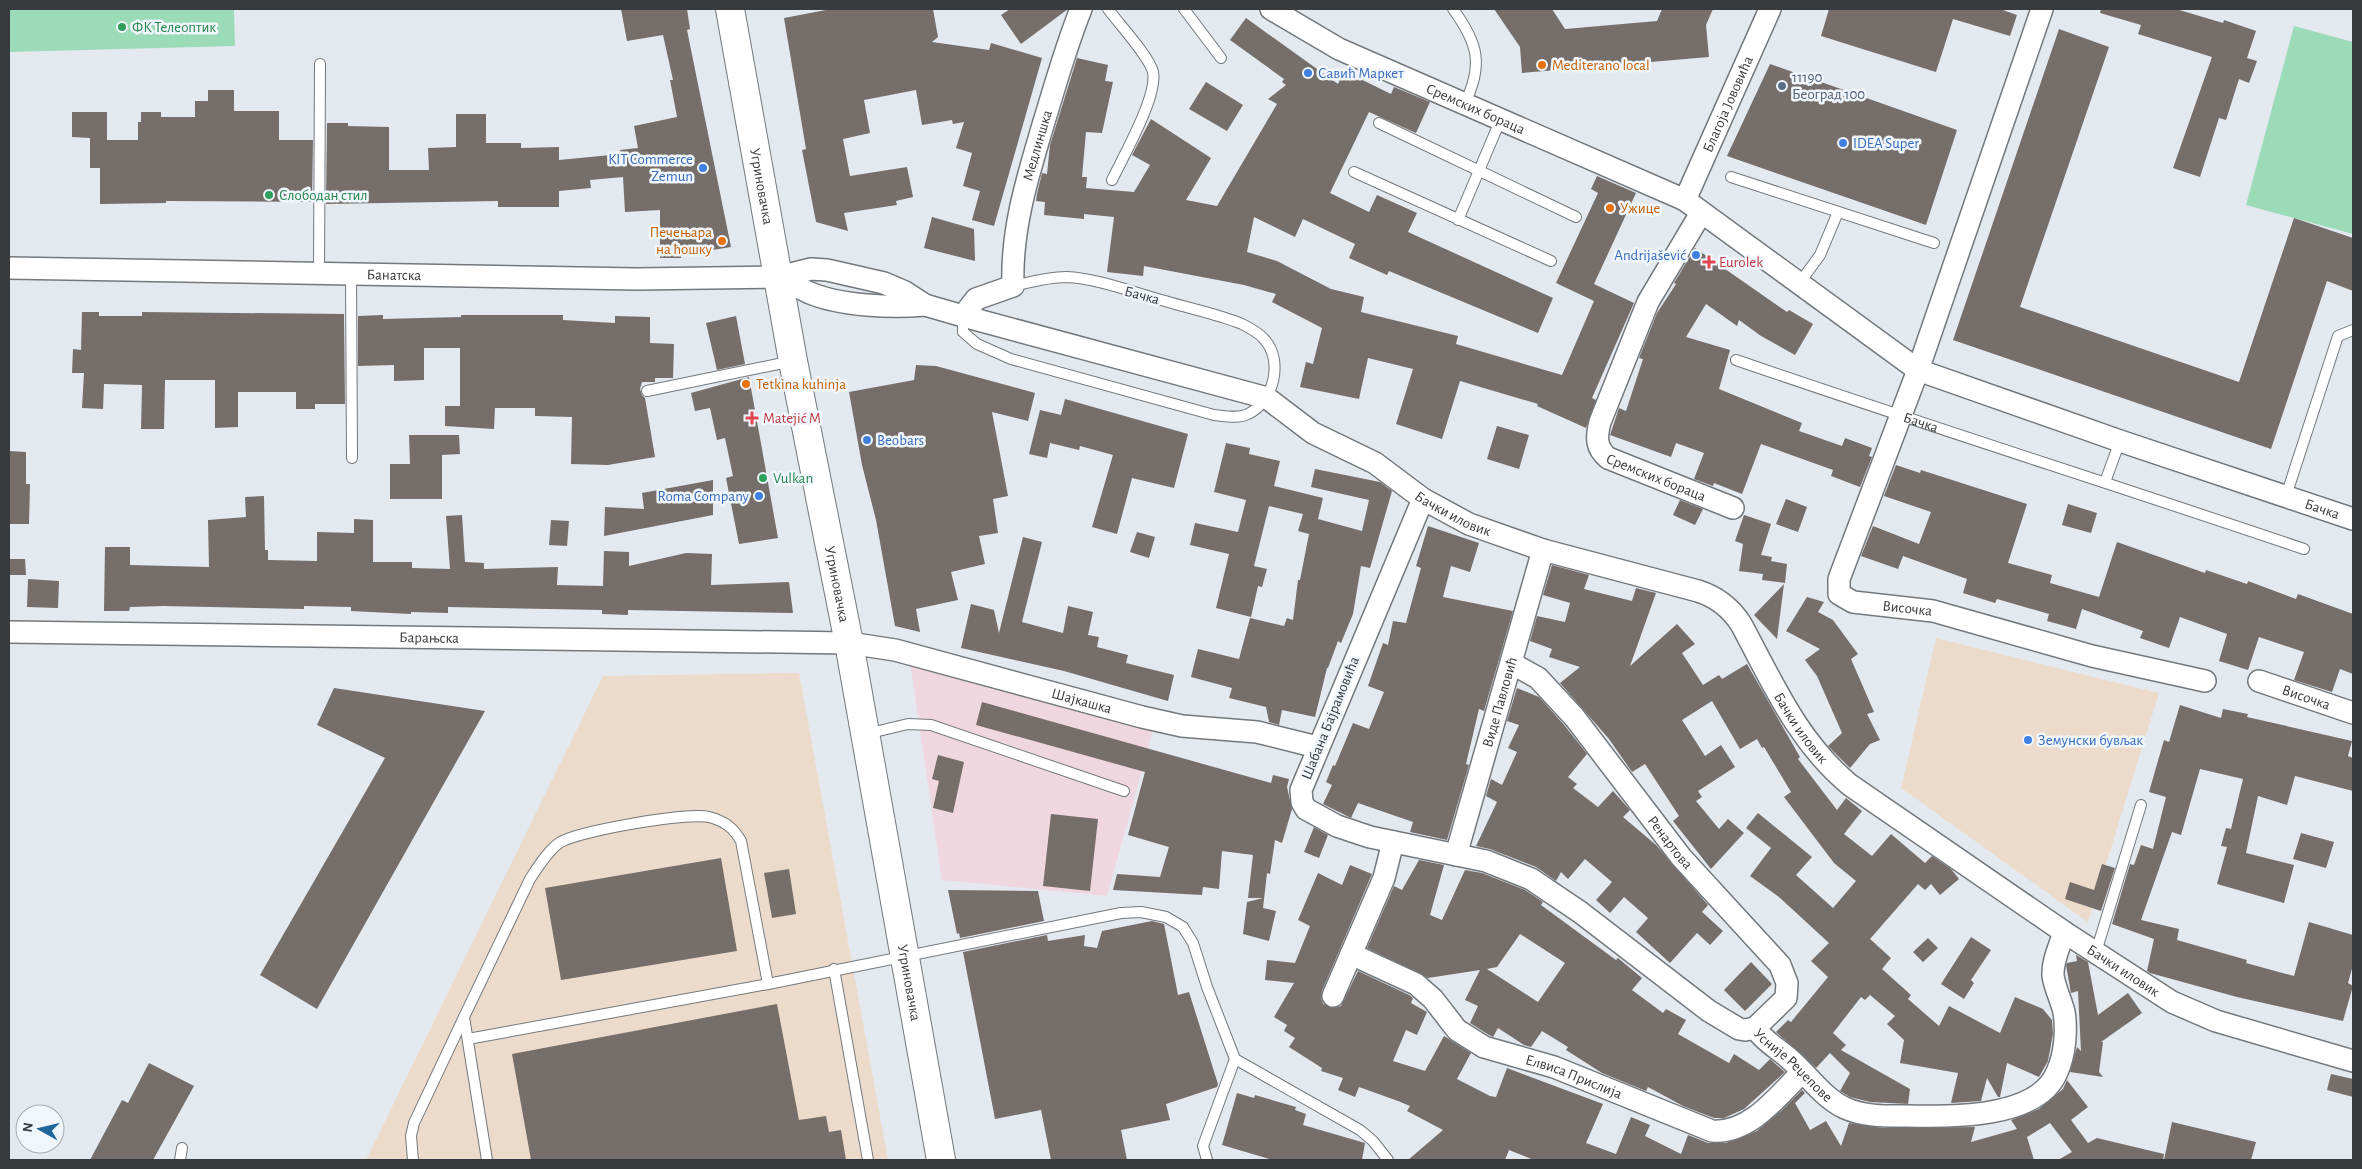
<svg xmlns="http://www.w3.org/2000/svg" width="2362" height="1169" font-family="'Alegreya Sans',sans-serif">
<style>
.commercial{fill:#ecdbca}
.industrial{fill:#f0d7df}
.green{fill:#9cdbb8}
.building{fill:#766e6b;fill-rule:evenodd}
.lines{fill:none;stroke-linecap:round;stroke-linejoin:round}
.lane-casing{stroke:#73787d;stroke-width:12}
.street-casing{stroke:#73787d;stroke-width:24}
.secondary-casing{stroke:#73787d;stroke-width:30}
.lane{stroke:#fff;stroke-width:10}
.street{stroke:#fff;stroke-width:21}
.secondary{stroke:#fff;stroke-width:28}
.leisure-dot{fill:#2e9e5b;stroke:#f1f6fd;stroke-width:2}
.food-dot{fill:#e8710a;stroke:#f1f6fd;stroke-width:2}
.shop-dot{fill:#3f7fe0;stroke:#f1f6fd;stroke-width:2}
.service-dot{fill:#5c6f8a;stroke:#f1f6fd;stroke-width:2}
.health-dot{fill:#e0444e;stroke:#f1f6fd;stroke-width:2}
.labels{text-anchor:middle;stroke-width:5;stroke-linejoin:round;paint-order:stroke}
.leisure-label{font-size:15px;fill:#27864d;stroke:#f1f6fd;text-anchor:start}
.food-label{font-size:15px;fill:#c56008;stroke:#f1f6fd;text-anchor:start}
.shop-label{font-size:15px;fill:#366cbe;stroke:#f1f6fd;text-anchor:start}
.service-label{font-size:15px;fill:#4e5e75;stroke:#f1f6fd;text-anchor:start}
.street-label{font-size:15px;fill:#383a3d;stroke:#f1f6fd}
.health-label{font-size:15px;fill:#be3a42;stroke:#f1f6fd;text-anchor:start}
</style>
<rect width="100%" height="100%" fill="#e3e9ef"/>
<path class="commercial" d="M1936 638 2159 693 2088 922 1901 788Z
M799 673 888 1160H366L603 676Z"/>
<path class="industrial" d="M910 662 1154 727 1107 896 942 880Z"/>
<path class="green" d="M9 9H234L235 46 9 52Z
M2294 26 2353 42V234L2246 205Z"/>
<path class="building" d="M621 9H687L690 29 687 30 731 247 681 255V258H660V210L625 212 623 177 590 180 591 188 559 191V207H498V201L326 204 327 123H348V126L389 127V170H429L428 148 456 147V114H486V143H521V148L559 147V160L621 154 620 150 638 148 634 126 677 117 670 80H673L663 35 627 41Z
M831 9H933L938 37 932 42 989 50 991 43 1042 58 994 226 972 220 980 191 963 186 972 153 956 148 964 122 953 124 952 120 922 125 916 90 864 100 870 133 843 139 850 176 907 167 913 197 896 201 897 205 844 213 848 231 816 222 802 150 806 149 784 18Z
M1010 9H1068L1021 44 1001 15Z
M1494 9H1552L1565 29 1657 21 1662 9H1713L1706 25 1709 57 1522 73 1520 47Z
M1829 9H2000L2017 15 2010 36 1953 19 1936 72 1821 36Z
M2101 9H2176L2223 23 2224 20 2256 31 2247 58 2257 61 2249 83 2239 79 2226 120 2219 118 2200 177 2173 168 2212 57 2138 34 2141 25 2100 13Z
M1246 18 1338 84 1344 71 1391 94 1394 87 1430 102 1416 133 1369 112 1330 193 1369 212 1377 195 1417 213 1408 232 1553 298 1538 333 1389 271 1387 275 1349 258 1355 244 1303 219 1295 237 1254 217 1247 252 1277 261 1331 289 1364 297 1361 312 1458 336 1456 344 1562 375 1594 301 1556 283 1598 193 1591 189 1597 176 1636 193 1594 284 1634 303 1592 398 1596 400 1586 428 1537 406 1538 404 1460 381 1442 439 1396 424 1413 369 1368 358 1359 399 1300 387 1306 362 1313 364 1322 328 1272 302 1276 294 1244 285 1144 266 1143 276 1107 272 1114 217 1084 214V219L1044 215 1045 202 1036 201 1037 194 1042 173 1047 174 1050 145 1077 58 1108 65 1105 81 1113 82 1102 133 1086 132 1082 177H1087L1086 188 1134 192 1150 165 1132 155 1151 119 1211 158 1186 200 1217 206 1277 104 1268 99 1286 85 1282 82 1284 79 1230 40Z
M2059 29 2109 47 2020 307 2239 382 2294 218 2353 238V291L2327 281 2271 449 1953 340Z
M1770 64 1957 130 1926 225 1727 156Z
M1206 82 1243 105 1227 131 1189 109Z
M208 90H234V111H279V140H313L312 202 166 201V203L100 204V168H90V138L72 137V112H107V140H138V122H141V112H161V117H195V101H208Z
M932 217 974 229 975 261 924 248Z
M1695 248 1787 312 1789 310 1813 324 1795 355 1761 336 1739 320 1737 326 1706 304 1686 337 1730 350 1719 389 1802 423 1799 431 1842 446 1845 438 1872 448 1869 456 1872 457 1860 487 1831 476 1833 470 1761 444 1742 494 1714 483 1713 486 1694 479 1704 453 1676 443 1671 457 1610 435 1619 408 1626 411 1643 359 1639 358 1657 313 1676 284 1674 283Z
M82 312H99V316H142V312L344 314 345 404H315V409H296V392H238V427L215 428V380H165L164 429H141L142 385 104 384 103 409 82 408 84 373H72L73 349 81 350Z
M383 315V319L461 317V315H563V320L615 323V316L650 317V343L674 344 673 378H655V382H642L640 389 642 395 645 398 655 457 608 465 571 464 572 417 535 416V408H495L494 429 445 426V406H460V348H424V380L394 381V365L358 366V316Z
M736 316 745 364 717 370 706 323Z
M916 365 936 366 1035 393 1028 421 992 412 1008 496 993 499 998 533 979 536 985 564 951 572 958 600 916 609 920 632 895 626 876 520 862 465 849 392 914 380Z
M749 377 778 538 739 544 726 478 733 476 725 438 717 440 710 408 695 411 691 393Z
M1065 399 1188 434 1174 488 1132 478 1117 534 1092 527 1113 455 1080 446 1079 450 1050 443 1047 458 1029 454 1040 410 1061 415Z
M1497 426 1529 435 1519 469 1487 459Z
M409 435H459L460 454 442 455V499H390V464H410Z
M1226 443 1250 448 1249 454 1280 461 1274 486 1323 498 1318 519 1362 531 1369 500 1311 487 1315 469 1380 482 1392 491 1370 568 1361 566 1353 614 1341 643 1338 641 1328 668H1327L1315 717 1282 710 1279 725 1269 722 1266 707 1229 698 1232 688 1191 677 1198 649 1239 659 1250 618 1284 626 1287 618 1293 620 1298 580H1300L1309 534 1298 531 1303 514 1269 506 1254 566 1267 569 1262 587 1258 586 1251 617 1216 608 1229 554 1190 545 1195 523 1238 532 1246 500 1214 492Z
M9 451 26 452V484H30L29 524H9Z
M1896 465 1920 473 1921 470 2027 504 2008 563 2052 575 2050 583 2099 597 2117 542 2205 573 2206 570 2247 584 2248 581 2296 599 2298 594 2353 614V674L2340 669 2332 692 2294 680 2304 652 2259 637 2248 670 2219 661 2227 634 2180 617 2169 648 2140 638 2143 631 2082 609 2076 629 2047 621 2049 614 1997 599 1995 603 1963 593 1967 579 1903 556 1898 569 1861 556 1873 526 1919 544 1931 512 1884 496Z
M713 480V515L604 536 605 507 644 509 642 493Z
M264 496 265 550H268V560L317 561V532L354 533V519L373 520V562H412V568L450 569 446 516 462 515 465 562 484 563V569L558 567 557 585 603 586 604 551 629 552V566L686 553 712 554 711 585 789 582 793 613 628 610V615L602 614V610L448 607V613L411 612V614L351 611V607L304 606V609L164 606 130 607 129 611H104L105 547H130V565L209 567 208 520 246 517 245 497Z
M1786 499 1807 507 1798 532 1776 524Z
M1680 500 1703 509 1695 525 1673 515Z
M2068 504 2097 513 2091 533 2062 525Z
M1744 515 1771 524 1761 555 1772 557 1771 561 1787 564 1785 583 1762 580 1763 574 1739 571 1743 544 1735 541Z
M551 520 569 521 567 546 549 545Z
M1428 526 1479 543 1470 572 1451 566 1443 597 1513 611 1484 711 1479 709 1466 764 1469 765 1447 840 1410 832 1413 822 1358 803 1351 818 1323 804 1332 785 1326 782 1333 765 1335 766 1353 723 1369 729 1384 692 1368 686 1383 643 1388 645 1393 621 1406 623 1421 568 1416 566Z
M1137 532 1155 537 1149 558 1130 552Z
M1023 537 1042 542 1022 622 1063 633 1068 606 1093 612 1088 635 1099 637 1097 647 1128 655 1126 663 1174 675 1168 701 1064 671 961 648 971 604 994 610 999 633Z
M9 559H25L26 575H9Z
M1552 565 1589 575 1584 589 1632 601 1636 588 1656 593 1630 666 1677 624 1695 644 1682 653 1703 685 1719 675 1722 679 1747 664 1800 757 1798 759 1837 810 1846 798 1862 811 1844 834 1872 856 1891 834 1925 863 1932 856 1951 869 1959 879 1940 895 1931 884 1925 890 1918 884 1870 939 1891 958 1882 969 1911 995 1908 999 1939 1026 1949 1006 2000 1033 2015 997 2043 1009 2052 1020 2053 1034 2048 1061 2039 1077 2007 1063 2000 1097H1998L1987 1078 1981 1101 1951 1103 1958 1073 1900 1063 1904 1040 1887 1024 1895 1016 1870 995 1865 1000 1861 997 1833 1033 1846 1045 1841 1050 1910 1089 1908 1104 1870 1102 1850 1097 1840 1091 1850 1073 1830 1053 1816 1068 1776 1032 1788 1020 1791 1022 1828 977 1811 961 1829 943 1779 897 1750 876 1771 848 1746 828 1758 813 1812 857 1796 875 1833 908 1856 881 1834 863 1784 797 1791 792 1764 747 1762 748 1757 739 1740 749 1712 701 1682 720 1705 756 1721 745 1735 767 1698 791 1702 797 1696 801 1719 829 1728 819 1744 833 1711 869 1673 821 1679 816 1645 764 1632 772 1609 739 1560 683 1580 667 1549 657 1552 649 1530 641 1537 616 1565 622 1570 603 1543 595Z
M28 579 59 581 58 608 27 607Z
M1784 584 1777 639 1754 615Z
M1807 597 1824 602 1818 612 1833 620 1858 654 1851 659 1874 712 1867 714 1880 740 1870 744 1850 768 1828 746 1842 733 1817 676 1805 660 1820 649 1786 631Z
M334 688 485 711 317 1009 260 975 385 758 317 725Z
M1517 688 1539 697 1565 726 1587 754 1568 777 1577 784 1573 788 1598 807 1613 791 1630 810 1623 817 1656 845 1708 905 1702 912 1723 931 1710 945 1697 933 1670 963 1636 932 1648 918 1624 897 1610 913 1596 900 1612 882 1585 859 1568 879 1561 872 1556 881 1536 867 1490 849 1476 846 1497 802 1486 796 1491 779 1502 785 1517 752 1508 748 1519 725 1507 721Z
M982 702 1271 783 1273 775 1289 779 1287 787 1292 809 1282 843 1275 840 1270 874 1267 873 1263 908 1276 911 1269 941 1243 934 1247 902 1263 898H1248L1253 855 1222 851 1219 889 1203 887 1202 895 1113 890 1117 874 1160 877 1169 847 1128 835 1145 772 976 725Z
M2180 705 2221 718 2223 709 2248 714 2247 717 2352 741 2348 756 2353 758V791L2295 776 2287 805 2258 796 2246 853 2294 865 2284 903 2217 884 2227 847 2221 846 2226 828 2231 829 2243 779 2200 769 2181 835 2172 832 2141 920 2179 929 2177 940 2247 960 2246 963 2294 976 2309 922 2353 935V965L2348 983 2353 986 2343 1021 2237 997 2150 973 2147 971 2154 939 2112 924 2130 864 2134 865 2141 845 2153 849 2166 797 2149 792 2164 740 2169 742Z
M938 755 964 762 953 813 933 808 939 781 932 779Z
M1051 814 1098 819 1090 891 1043 886Z
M1314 827 1328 835 1319 858 1304 852Z
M2301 833 2334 842 2326 868 2293 859Z
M721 858 737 951 561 980 545 888Z
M1419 860 1444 865 1430 915 1442 920 1465 870 1482 873 1525 890 1543 902 1541 905 1616 960 1618 958 1642 978 1632 990 1663 1013 1666 1009 1686 1020 1678 1034 1729 1063 1734 1054 1759 1070 1770 1059 1785 1072 1744 1109 1724 1118H1714L1683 1106 1648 1087 1646 1091 1602 1073 1566 1050 1568 1047 1542 1031 1531 1047 1524 1045 1498 1028 1493 1037 1489 1035 1470 1023 1478 1006 1465 1000 1480 970 1428 978 1367 948 1394 886 1402 890ZM1520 934 1565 963 1538 1002 1487 969 1497 967Z
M2102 864 2115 868 2101 911 2065 899 2070 882 2094 890Z
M1350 865 1372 874 1322 991 1321 998 1323 1004 1334 1008 1341 1006 1358 971 1409 995 1413 998 1411 1003 1427 1012 1417 1035 1406 1030 1393 1061 1425 1071 1444 1036 1471 1053 1457 1079 1490 1096 1496 1097 1507 1068 1603 1104 1586 1143 1616 1154 1631 1117 1650 1125 1645 1136 1681 1154 1688 1135 1708 1143H1726L1757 1131 1781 1111 1802 1090 1805 1093 1795 1103 1810 1130 1826 1121 1841 1146 1849 1123 1883 1128 1975 1127 1971 1142 2017 1129 2011 1120 2039 1109 2063 1089 2067 1080 2088 1107 2071 1120 2088 1143 2097 1138 2164 1154 2163 1160H2058L2072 1152 2050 1123 2027 1137 2034 1160H1534L1509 1150 1505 1160H1408L1443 1130 1407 1111 1410 1106 1398 1101 1359 1087 1355 1097 1338 1090 1343 1078 1321 1071 1322 1068 1289 1047 1295 1038 1284 1031 1287 1025 1274 1017 1294 983 1265 980 1267 960 1295 963 1310 926 1298 920 1318 873 1342 885Z
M789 869 796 914 772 918 764 873Z
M948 890 1038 891 1044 921 960 938 959 933 957 934Z
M1152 921 1164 924 1178 995 1189 992 1218 1084 1217 1087 1166 1104 1170 1120 1121 1130 1127 1160H1051L1041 1110 995 1119 963 952 1047 935 1048 941 1085 935 1084 946 1097 948 1102 931Z
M1971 937 1991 950 1971 980 1974 983 1964 999 1941 984Z
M1928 938 1938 948 1923 962 1913 952Z
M2076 955 2088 962 2098 1015 2128 993 2142 1013 2101 1042H2103L2099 1072 2103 1077 2070 1072 2077 1047 2081 1051 2078 991 2071 993 2066 965 2067 963 2077 961Z
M1751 962 1772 984 1745 1011 1724 990Z
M777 1004 799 1120 826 1116 829 1132 841 1130 846 1160H531L512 1054Z
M149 1063 194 1086 153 1160H90L122 1100 128 1103Z
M2331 1074 2353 1079V1097L2327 1090Z
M1237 1093 1254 1098 1255 1095 1296 1107 1295 1110 1306 1114 1303 1125 1365 1143 1362 1160H1273L1222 1145Z
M2172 1122 2256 1142 2251 1160H2164Z"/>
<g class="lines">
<g class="lane-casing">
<g id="lane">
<path d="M1108 9C1119 24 1149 56 1153 72 1158 96 1123 157 1112 180"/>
<path d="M1184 9 1221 58"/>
<path d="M1453 9C1478 43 1484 65 1464 105"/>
<path d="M1379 123 1576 217"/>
<path d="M1354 172 1551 261"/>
<path d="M1731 177 1934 243"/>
<path d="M1458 220 1500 121"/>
<path d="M319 273 320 64"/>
<path d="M351 274 352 458"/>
<path d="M1798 285 1820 255 1838 212"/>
<path d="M963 316V332L977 344 1011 359 1214 415C1225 416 1238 419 1248 414 1274 402 1284 360 1264 339 1258 332 1250 328 1242 324 1218 314 1191 309 1165 301 1135 293 1097 278 1066 277 1048 277 1031 282 1013 286"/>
<path id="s1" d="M1736 360C1925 425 2115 485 2304 549"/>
<path d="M647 391 793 361"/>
<path d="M2105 482 2120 441"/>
<path d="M2286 496 2338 336 2353 330"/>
<path d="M866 734 908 724 931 725 1124 791"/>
<path d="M2096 952 2141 805"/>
<path d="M834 969 868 1160"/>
<path d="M468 1039 768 984 1121 913 1141 912 1166 917 1183 927 1193 943 1207 987 1235 1059 1360 1130 1373 1141 1388 1160"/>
<path d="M180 1160 182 1148"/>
<path d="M413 1160 411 1136 414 1123 464 1017"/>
<path d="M487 1160 464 1017 530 879C538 867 547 852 559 843 577 831 688 812 709 817 724 821 733 827 741 841L768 984"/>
<path d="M1207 1160 1203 1146 1235 1059"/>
</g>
</g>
<g class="street-casing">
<g id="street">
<path id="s2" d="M1271 9 1339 49 1685 200 1918 370 1839 579V594L1853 602 1933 611 2092 656 2205 681"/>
<path id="s3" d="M2042 9 1918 370 2120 441 2353 519"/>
<path id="s4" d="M1685 200 1770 9"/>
<path id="s5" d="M1701 213 1648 302 1600 422C1596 438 1596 448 1608 458L1733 508"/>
<path id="s6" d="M9 268 637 279 779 277 811 269 827 270 884 283 905 292 925 305 963 316 1267 398 1313 433 1375 463 1423 499 1469 524 1543 550 1698 591C1717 597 1730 607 1741 624 1773 683 1797 741 1850 785L2064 932 2172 1002 2216 1021 2353 1061"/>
<path d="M779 277C789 282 799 288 810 293 841 306 892 308 925 305"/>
<path id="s7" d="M963 316 976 299 1013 286C1011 230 1027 179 1043 125 1055 86 1066 46 1081 9"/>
<path id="s8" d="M1423 499 1301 790 1302 802 1306 809 1337 826 1370 837 1486 861 1531 879 1580 912 1709 1011 1739 1029 1745 1030 1755 1028C1765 1043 1781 1050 1794 1063 1809 1077 1825 1099 1845 1108 1865 1117 1887 1116 1908 1116 1949 1117 2038 1119 2057 1072 2065 1055 2067 1030 2064 1012 2061 1000 2055 988 2053 976 2052 961 2060 946 2064 932"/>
<path id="s9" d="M9 632 849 643 895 650 1142 717 1182 726 1257 732 1317 747"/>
<path id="s10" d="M1511 663 1538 678 1575 718 1681 857 1780 965 1787 983 1786 998 1755 1028"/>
<path id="s11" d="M2259 681 2353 713"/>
<path id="s12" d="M1456 855 1543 550"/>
<path id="s13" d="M1351 954 1416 984 1433 999 1457 1030 1484 1047 1554 1067 1712 1131C1750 1134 1778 1096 1802 1072"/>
<path d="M1333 996 1384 878 1393 842"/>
</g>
</g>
<g class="secondary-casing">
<g id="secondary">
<path id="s14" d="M730 9 793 361 849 643 941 1160"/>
</g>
</g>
<use href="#lane" class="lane"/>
<use href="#street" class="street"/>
<use href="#secondary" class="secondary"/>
</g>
<g class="leisure-dot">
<circle cx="122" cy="27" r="5"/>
<circle cx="269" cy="195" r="5"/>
<circle cx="763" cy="478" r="5"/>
</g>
<g class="food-dot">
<circle cx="1542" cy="65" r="5"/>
<circle cx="1610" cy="208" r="5"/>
<circle cx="722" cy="241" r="5"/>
<circle cx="746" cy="384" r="5"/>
</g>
<g class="shop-dot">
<circle cx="1308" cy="73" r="5"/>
<circle cx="1843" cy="143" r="5"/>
<circle cx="703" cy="168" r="5"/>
<circle cx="1696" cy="255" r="5"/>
<circle cx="867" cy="440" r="5"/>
<circle cx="759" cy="496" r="5"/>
<circle cx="2028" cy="740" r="5"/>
</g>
<circle class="service-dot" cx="1782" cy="86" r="5"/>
<g class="health-dot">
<path d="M1706.5 254.5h5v5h5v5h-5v5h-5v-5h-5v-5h5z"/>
<path d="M749.5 410.5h5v5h5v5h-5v5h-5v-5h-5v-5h5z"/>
</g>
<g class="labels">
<g class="leisure-label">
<text x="132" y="32">ФК Телеоптик</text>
<text x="279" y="200">Слободан стил</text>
<text x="773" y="483">Vulkan</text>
</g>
<g class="food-label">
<text x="1552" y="70">Mediterano local</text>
<text x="1620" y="213">Ужице</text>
<text x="712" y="237" text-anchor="end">Печењара<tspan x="712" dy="17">на ћошку</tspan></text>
<text x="756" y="389">Tetkina kuhinja</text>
</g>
<g class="shop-label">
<text x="1318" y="78">Савић Маркет</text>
<text x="1853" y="148">IDEA Super</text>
<text x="693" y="164" text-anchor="end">KIT Commerce<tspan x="693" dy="17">Zemun</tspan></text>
<text x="1686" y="260" text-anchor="end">Andrijašević</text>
<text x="877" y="445">Beobars</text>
<text x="749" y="501" text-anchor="end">Roma Company</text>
<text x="2038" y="745">Земунски бувљак</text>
</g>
<g class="service-label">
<text x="1792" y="82">11190<tspan x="1792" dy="17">Београд 100</tspan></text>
</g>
<g class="street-label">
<text dy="5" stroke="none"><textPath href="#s4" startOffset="105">Благоја Јововића</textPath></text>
<text dy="5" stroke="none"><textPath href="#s2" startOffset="228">Сремских бораца</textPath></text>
<text dy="5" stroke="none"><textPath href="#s7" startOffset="204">Медлиншка</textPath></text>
<text dy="5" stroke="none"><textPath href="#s14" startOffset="180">Угриновачка</textPath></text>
<text dy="5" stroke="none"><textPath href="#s6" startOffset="385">Банатска</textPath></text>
<text transform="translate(1142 295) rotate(15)" y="5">Бачка</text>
<text dy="5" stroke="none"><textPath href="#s1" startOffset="195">Бачка</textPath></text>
<text dy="5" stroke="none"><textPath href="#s5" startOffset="324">Сремских бораца</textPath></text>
<text dy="5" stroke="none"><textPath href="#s3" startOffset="809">Бачка</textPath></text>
<text dy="5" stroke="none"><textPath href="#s6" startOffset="1499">Бачки иловик</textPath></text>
<text dy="5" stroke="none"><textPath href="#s14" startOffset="585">Угриновачка</textPath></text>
<text dy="5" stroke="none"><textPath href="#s2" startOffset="1054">Височка</textPath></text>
<text dy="5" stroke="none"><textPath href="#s9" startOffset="420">Барањска</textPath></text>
<text dy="5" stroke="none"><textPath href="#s11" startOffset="50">Височка</textPath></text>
<text dy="5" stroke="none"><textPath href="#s9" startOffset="1080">Шајкашка</textPath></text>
<text dy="5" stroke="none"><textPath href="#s12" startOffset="159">Виде Павловић</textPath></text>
<text transform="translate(1330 718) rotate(-68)" y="5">Шабана Бајрамовића</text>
<text dy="5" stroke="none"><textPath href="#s6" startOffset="1932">Бачки иловик</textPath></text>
<text dy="5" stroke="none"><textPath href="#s10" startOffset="242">Ренартова</textPath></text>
<text dy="5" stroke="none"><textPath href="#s6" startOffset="2338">Бачки иловик</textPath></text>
<text dy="5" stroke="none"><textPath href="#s14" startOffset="990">Угриновачка</textPath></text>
<text dy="5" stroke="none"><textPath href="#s8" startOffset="899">Усније Реџепове</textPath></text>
<text dy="5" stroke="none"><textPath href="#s13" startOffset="260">Елвиса Прислија</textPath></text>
</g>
<g class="health-label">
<text x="1719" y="267">Eurolek</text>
<text x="763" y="423">Matejić M</text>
</g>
</g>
<rect width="2362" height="1169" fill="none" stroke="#383a3d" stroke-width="20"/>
<g transform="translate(40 1129) rotate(278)"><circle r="24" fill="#f1f6fd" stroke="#a7abb0"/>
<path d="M0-4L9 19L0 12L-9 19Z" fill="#20669b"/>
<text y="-8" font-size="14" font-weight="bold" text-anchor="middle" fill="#383a3d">N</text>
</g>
</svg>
